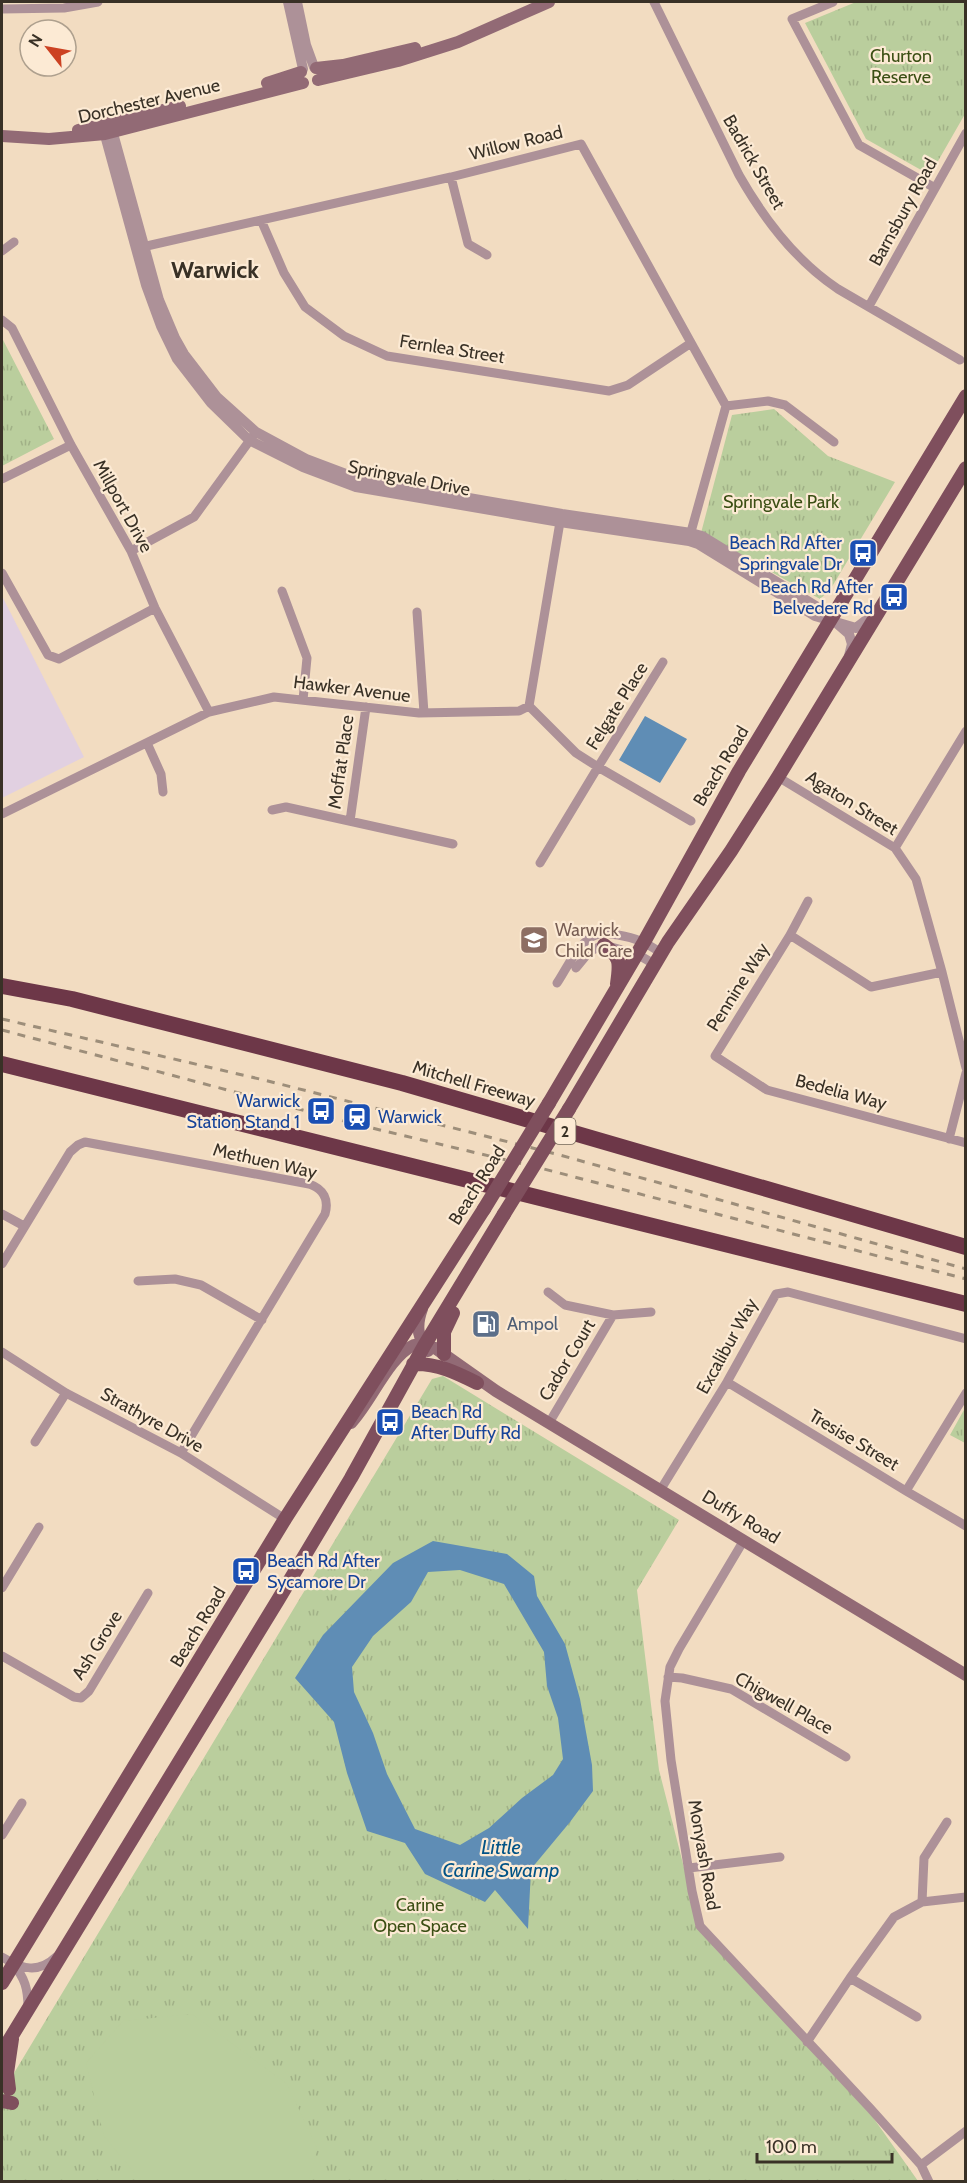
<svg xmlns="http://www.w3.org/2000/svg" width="967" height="2183" font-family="Cabin,sans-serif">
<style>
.education{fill:#e1d0e1}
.park{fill:url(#park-tufts)}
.pitch{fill:#bace9d}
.water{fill:#5f8db5;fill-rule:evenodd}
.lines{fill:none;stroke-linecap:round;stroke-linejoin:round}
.minor{stroke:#ad9198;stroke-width:9}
.tertiary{stroke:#ad9198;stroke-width:10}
.secondary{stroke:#926a75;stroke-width:12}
.primary{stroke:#7f4f5d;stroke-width:14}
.motorway{stroke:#6d3748;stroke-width:16}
.rail{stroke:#9d8e7a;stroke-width:3;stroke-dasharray:8 8;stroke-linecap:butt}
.primary-bridge{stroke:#7f4f5d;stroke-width:14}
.labels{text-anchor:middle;stroke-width:4.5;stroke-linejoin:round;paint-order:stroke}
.shield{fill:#fcead4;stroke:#74685a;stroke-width:1.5}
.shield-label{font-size:16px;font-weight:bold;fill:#393126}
.park-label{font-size:18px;fill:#3b4f14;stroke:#fcead4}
.street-label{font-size:18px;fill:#393126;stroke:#fcead4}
.transit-label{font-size:18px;fill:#164399;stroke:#fcead4;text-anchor:end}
.education-label{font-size:18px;fill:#785e54;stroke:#fcead4;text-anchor:start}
.service-label{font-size:18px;fill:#4e5e75;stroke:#fcead4;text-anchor:start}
.water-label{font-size:20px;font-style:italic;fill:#025386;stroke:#fcead4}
.district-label{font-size:24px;font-weight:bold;fill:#393126;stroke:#fcead4}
</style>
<defs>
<pattern id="park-tufts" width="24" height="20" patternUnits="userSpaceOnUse" patternTransform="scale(1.5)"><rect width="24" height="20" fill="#bace9d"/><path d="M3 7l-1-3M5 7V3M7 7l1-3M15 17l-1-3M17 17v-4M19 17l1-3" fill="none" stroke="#a1b187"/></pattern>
</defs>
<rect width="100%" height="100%" fill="#f2dcc1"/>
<path class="education" d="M2 596 84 757 2 798Z"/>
<path class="park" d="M856 2H965V114L930 175 866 139 805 23Z
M2 338 54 439 2 466Z
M774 409 828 456 895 482 830 590 820 599 701 533 732 415Z
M443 1376 679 1520 637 1590 659 1770 700 1930 872 2116 918 2181H2V2093L432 1379Z
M965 1408 966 1443H965L950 1435Z"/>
<path class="pitch" d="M192 2014 287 2084 317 2148 309 2181H141L104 2136 86 2063 123 2021Z"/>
<path class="water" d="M645 716 687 739 660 783 619 760Z
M433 1541 507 1554 534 1576 537 1596 565 1644 580 1699 592 1765 593 1791 570 1822 531 1869 528 1929 495 1890 485 1902 425 1874 405 1843 367 1831 347 1773 334 1722 295 1678 323 1635 393 1563ZM460 1570 504 1584 544 1652 547 1686 558 1718 563 1759 553 1775 522 1798 489 1828 460 1845 415 1829 387 1774 373 1733 354 1692 352 1667 373 1636 411 1602 428 1572Z"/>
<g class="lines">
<path class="minor" d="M654 2 739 175C764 219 796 261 838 289L960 360
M833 2 792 19 859 145 935 188
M2 9 64 8 98 2
M451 177 468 244 487 255
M261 220 284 273 305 307 344 336 387 356 609 391 628 385 691 343
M138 248 451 177 581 144 726 406 689 539
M2 251 14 242
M869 306 966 133
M2 320 12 328 71 445 131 551 155 608 209 712
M726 406 768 401 785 405 834 442
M2 479 71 445
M131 551 194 517 253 436
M2 573 48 655 59 659 155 608
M282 591 307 658 303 700
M417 612 424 713
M529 706 576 753 598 767 663 662
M147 743 161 774 163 792
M778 777 895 848 916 879 942 972 966 1068
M272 810 286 807 453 844
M2 814 209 712 274 697 419 713 519 711 529 706 561 516
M350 821 366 707
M895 848 966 731
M540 863 598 767 691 821
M808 901 790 935 715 1056 767 1090 966 1143
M790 935 871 987 942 972
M576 968 590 951 604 945 637 954 654 964
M557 983C568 967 581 934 604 933 609 933 614 935 618 935 636 938 647 943 661 953
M949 1139 966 1073
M2 1214 24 1226
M2 1264 70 1152 78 1145 85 1142 309 1184C324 1189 329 1200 325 1214L181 1453
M138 1281 175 1279 201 1285 262 1320
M548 1292 565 1305 613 1315 651 1312
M2 1352 66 1393 181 1453 285 1519
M727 1382 906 1491 966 1526
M549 1423 613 1315
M35 1442 66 1393
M661 1489 727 1382 776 1294 788 1292 966 1339
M906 1491 966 1393
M744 1540 679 1649 670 1667 665 1701 671 1760 692 1891 700 1926 870 2108 921 2165 929 2182
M2 1588 39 1527
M2 1656 74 1697 81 1698 89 1691 148 1593
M668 1677 682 1678 731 1689 846 1757
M2 1835 22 1803
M689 1868 780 1857
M922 1902 924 1858 947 1822
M2 1957C22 1969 38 1974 56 1957
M13 1964C25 1978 28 1989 28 2008
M850 1978 917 2017
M807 2042 850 1978 894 1917 922 1902 966 1897
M921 2165 966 2131"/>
<path class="tertiary" d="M288 2 303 69
M297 2 306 45 314 67
M111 126 159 300 175 338 184 354 217 397 256 432 306 459 359 479 562 514 691 533 702 536 819 608 849 634 852 644 849 656
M103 128 146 285 161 326 177 359 211 403 249 440 303 467 356 487 560 522 689 541 698 544 815 616 856 628 874 614"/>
<path class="secondary" d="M316 68 343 65 415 48
M318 80 398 61 458 42 549 2
M267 83 301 72
M78 130 180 106
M2 136 49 139 105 134 303 83
M422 1309C416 1325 417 1338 428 1351
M351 1423C371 1402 389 1356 414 1345L435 1348 496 1391 966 1675"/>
<path class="primary" d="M604 945C621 957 620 963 617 984
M549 1103 644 942 739 771 966 396
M569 1109 668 942 731 851 778 777 966 468
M444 1354V1332L453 1313
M413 1364C437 1363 457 1373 477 1383
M2 1983 285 1519 484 1209
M2 2052 278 1600 351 1478 424 1346 504 1214
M9 2089 7 2073 12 2039
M2 2101 12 2103"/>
<path class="motorway" d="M2 986 72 999 402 1083 966 1247
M2 1064 966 1304"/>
<path class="rail" d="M2 1019 264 1080 560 1155 966 1269
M2 1030 355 1124 544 1169 966 1279"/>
<path class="primary-bridge" d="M484 1209 549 1103
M504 1214 569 1109"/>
</g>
<defs>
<g id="bus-square" transform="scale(1.5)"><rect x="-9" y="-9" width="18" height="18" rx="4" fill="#1a4fb4" stroke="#fcead4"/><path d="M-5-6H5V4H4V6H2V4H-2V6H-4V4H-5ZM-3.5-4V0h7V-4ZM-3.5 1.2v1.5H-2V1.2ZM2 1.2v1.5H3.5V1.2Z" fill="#fff"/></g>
<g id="school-square" transform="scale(1.5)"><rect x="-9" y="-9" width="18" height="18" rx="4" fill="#8d6e63" stroke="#fcead4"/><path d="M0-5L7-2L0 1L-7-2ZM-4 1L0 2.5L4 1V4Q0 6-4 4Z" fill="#fff"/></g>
<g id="station-square" transform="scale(1.5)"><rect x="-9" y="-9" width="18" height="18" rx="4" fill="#1a4fb4" stroke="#fcead4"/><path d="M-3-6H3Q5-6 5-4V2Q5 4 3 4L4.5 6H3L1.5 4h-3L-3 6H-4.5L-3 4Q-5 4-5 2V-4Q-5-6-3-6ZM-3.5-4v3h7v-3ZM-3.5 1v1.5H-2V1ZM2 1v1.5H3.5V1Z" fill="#fff"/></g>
<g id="fuel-square" transform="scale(1.5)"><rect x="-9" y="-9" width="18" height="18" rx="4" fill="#5c6f8a" stroke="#fcead4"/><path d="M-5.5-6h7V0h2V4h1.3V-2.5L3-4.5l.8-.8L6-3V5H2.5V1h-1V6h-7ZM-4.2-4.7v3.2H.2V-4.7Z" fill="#fff"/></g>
</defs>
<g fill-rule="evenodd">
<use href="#bus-square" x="863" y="553"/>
<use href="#bus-square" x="894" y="597"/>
<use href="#school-square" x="534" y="940"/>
<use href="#bus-square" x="321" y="1111"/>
<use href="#station-square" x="357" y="1117"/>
<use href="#fuel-square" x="486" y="1324"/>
<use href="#bus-square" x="390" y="1422"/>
<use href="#bus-square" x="246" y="1571"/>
</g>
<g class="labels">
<rect class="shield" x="554.5" y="1118" width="21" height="26" rx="4.5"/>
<g class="shield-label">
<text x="565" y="1137">2</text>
</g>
<g class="park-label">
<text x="901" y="62">Churton<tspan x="901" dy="21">Reserve</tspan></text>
<text x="781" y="508">Springvale Park</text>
<text x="420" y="1911">Carine<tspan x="420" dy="21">Open Space</tspan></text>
</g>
<g class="street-label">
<text transform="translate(149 101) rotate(-13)" y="6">Dorchester Avenue</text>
<text transform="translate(516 143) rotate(-14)" y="6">Willow Road</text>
<text transform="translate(754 162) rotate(60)" y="6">Badrick Street</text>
<text transform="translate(903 212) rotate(-61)" y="6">Barnsbury Road</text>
<text transform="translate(452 349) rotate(9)" y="6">Fernlea Street</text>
<text transform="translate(409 478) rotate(11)" y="6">Springvale Drive</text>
<text transform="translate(123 506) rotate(61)" y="6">Millport Drive</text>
<text transform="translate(352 689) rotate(7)" y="6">Hawker Avenue</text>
<text transform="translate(617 706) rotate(-58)" y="6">Felgate Place</text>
<text transform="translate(341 762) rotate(-82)" y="6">Moffat Place</text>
<text transform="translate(721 766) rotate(-59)" y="6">Beach Road</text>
<text transform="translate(852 803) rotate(32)" y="6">Agaton Street</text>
<text transform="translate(738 987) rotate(-58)" y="6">Pennine Way</text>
<text transform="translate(474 1084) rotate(16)" y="6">Mitchell Freeway</text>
<text transform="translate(841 1092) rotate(15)" y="6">Bedelia Way</text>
<text transform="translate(265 1161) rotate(13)" y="6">Methuen Way</text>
<text transform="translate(477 1185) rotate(-58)" y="6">Beach Road</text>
<text transform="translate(727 1346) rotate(-61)" y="6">Excalibur Way</text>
<text transform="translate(567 1360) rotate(-59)" y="6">Cador Court</text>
<text transform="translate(152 1420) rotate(29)" y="6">Strathyre Drive</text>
<text transform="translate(854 1440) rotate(31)" y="6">Tresise Street</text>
<text transform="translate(741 1517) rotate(31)" y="6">Duffy Road</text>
<text transform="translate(198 1627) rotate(-59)" y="6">Beach Road</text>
<text transform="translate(97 1645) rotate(-58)" y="6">Ash Grove</text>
<text transform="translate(784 1703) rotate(29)" y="6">Chigwell Place</text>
<text transform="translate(704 1855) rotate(80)" y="6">Monyash Road</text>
</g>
<g class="transit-label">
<text x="842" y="549">Beach Rd After<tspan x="842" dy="21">Springvale Dr</tspan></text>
<text x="873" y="593">Beach Rd After<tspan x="873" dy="21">Belvedere Rd</tspan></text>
<text x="300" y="1107">Warwick<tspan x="300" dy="21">Station Stand 1</tspan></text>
<text x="378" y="1123" text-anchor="start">Warwick</text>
<text x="411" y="1418" text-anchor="start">Beach Rd<tspan x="411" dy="21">After Duffy Rd</tspan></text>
<text x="267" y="1567" text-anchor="start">Beach Rd After<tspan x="267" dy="21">Sycamore Dr</tspan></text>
</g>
<g class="education-label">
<text x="555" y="936">Warwick<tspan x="555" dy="21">Child Care</tspan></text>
</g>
<g class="service-label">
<text x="507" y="1330">Ampol</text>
</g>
<g class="water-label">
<text x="501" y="1854">Little<tspan x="501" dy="23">Carine Swamp</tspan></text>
</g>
<g class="district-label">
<text x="215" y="278">Warwick</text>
</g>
</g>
<rect width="967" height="2183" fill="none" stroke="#393126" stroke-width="6"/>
<g transform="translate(48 48) rotate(301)"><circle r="28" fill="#fcead4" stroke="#aea08e" stroke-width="1.5"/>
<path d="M0-4.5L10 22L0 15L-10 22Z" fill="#cc4222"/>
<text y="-9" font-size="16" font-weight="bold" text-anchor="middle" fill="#393126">N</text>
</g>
<path d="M757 2153v9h135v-9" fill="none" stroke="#393126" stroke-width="3"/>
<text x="766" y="2153" font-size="18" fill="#393126" stroke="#fcead4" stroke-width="4.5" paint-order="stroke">100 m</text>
</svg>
